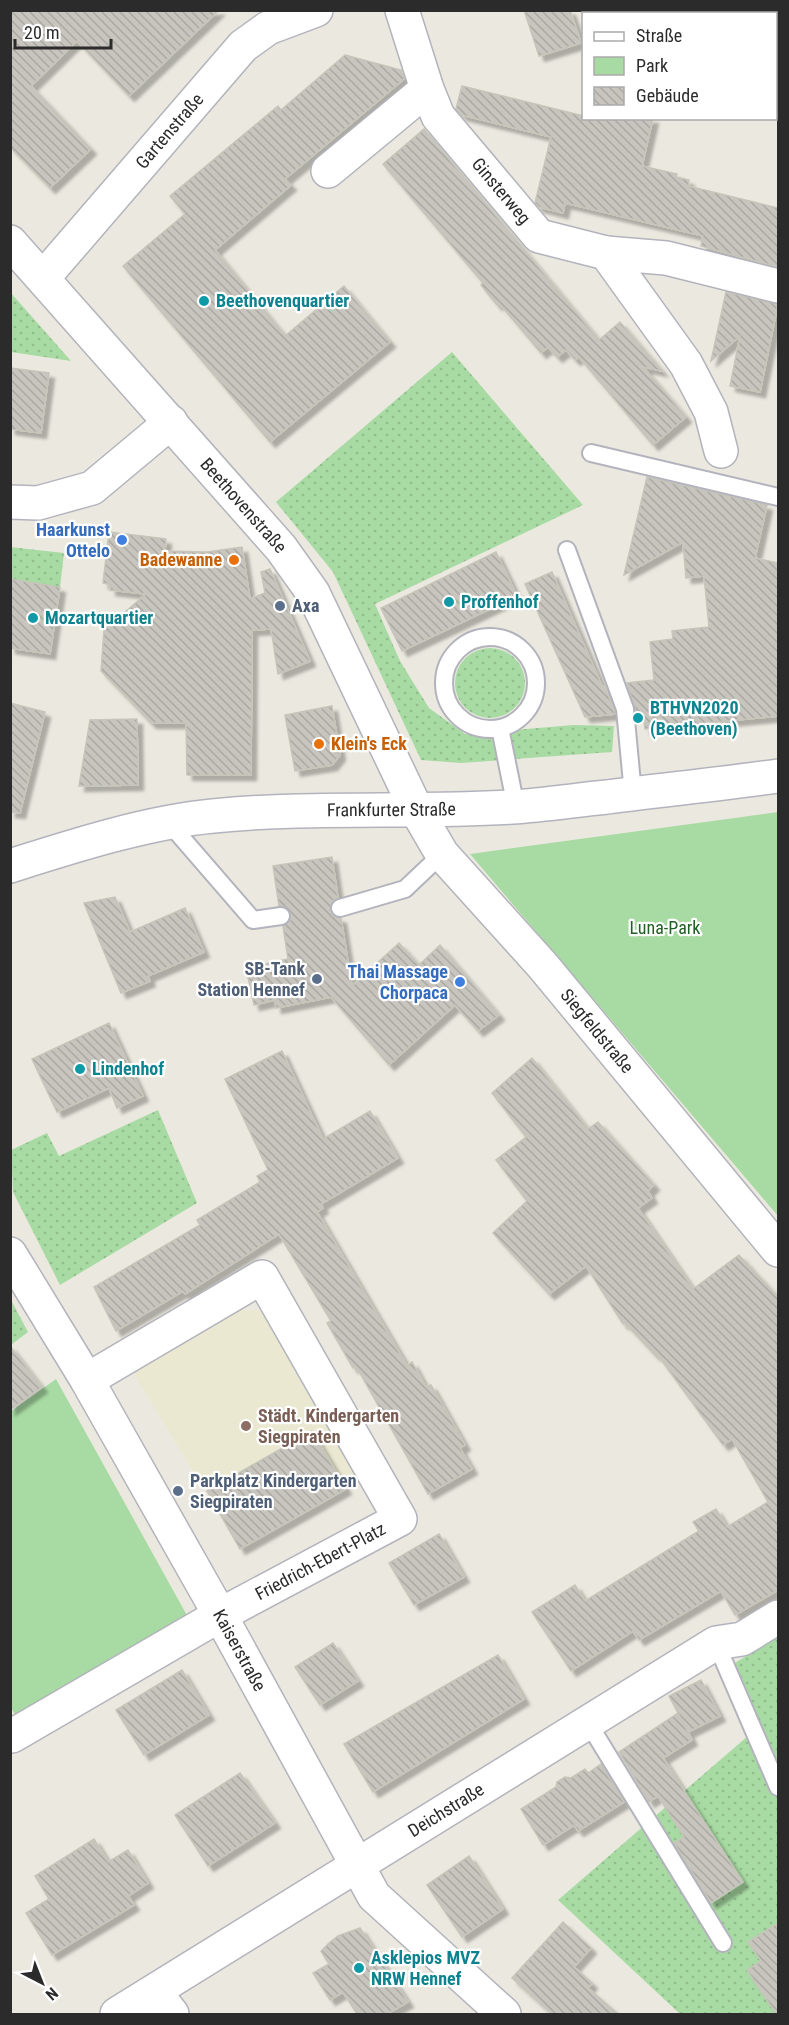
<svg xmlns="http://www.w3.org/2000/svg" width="789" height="2025" font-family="'Roboto Condensed',sans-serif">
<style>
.education{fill:#ebe8d1}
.grass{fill:url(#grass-dots)}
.park{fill:#a8dba3}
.building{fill:url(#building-back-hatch);stroke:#c6c5b9;stroke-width:1.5;filter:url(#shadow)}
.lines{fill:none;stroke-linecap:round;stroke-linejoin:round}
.service-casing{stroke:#b3b3bd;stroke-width:20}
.minor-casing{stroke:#b3b3bd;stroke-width:36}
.tertiary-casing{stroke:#b3b3bd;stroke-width:36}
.secondary-casing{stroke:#b3b3bd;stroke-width:36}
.service{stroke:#fff;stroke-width:16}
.minor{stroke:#fff;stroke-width:33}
.tertiary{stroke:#fff;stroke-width:33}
.secondary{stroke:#fff;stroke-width:33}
.culture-dot{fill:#0f9aa8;stroke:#fff;stroke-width:2}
.shop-dot{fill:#3f7fe0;stroke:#fff;stroke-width:2}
.food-dot{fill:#e8710a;stroke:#fff;stroke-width:2}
.service-dot{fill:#5c6f8a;stroke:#fff;stroke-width:2}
.education-dot{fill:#8d6e63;stroke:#fff;stroke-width:2}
.labels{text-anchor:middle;stroke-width:4.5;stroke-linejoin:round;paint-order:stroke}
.street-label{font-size:18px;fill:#2b2b2b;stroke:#fff}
.culture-label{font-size:18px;font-weight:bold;fill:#0d838f;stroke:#fff;text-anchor:start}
.shop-label{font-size:18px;font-weight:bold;fill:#366cbe;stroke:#fff;text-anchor:end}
.food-label{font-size:18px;font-weight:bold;fill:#c56008;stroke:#fff;text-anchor:end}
.service-label{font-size:18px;font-weight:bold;fill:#4e5e75;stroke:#fff;text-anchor:start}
.park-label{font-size:18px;fill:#236025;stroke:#fff}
.education-label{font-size:18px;font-weight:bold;fill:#785e54;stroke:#fff;text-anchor:start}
</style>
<defs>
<pattern id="grass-dots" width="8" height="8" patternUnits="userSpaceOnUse" patternTransform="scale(1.5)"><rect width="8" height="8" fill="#a8dba3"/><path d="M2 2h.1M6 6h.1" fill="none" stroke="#91bc8c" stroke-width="1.8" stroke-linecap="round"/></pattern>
<pattern id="building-back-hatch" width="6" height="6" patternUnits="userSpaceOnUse" patternTransform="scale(1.5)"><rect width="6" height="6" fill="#c7c5be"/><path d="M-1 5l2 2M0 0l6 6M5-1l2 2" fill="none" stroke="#aba9a3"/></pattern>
<filter id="shadow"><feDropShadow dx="5.5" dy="5.5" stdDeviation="1.5" flood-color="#0004"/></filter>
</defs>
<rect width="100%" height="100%" fill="#ebe9df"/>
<path class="education" d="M240 1310H258L274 1317 289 1361 358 1481 240 1549 132 1371Z"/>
<path class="grass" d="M10 293H11L71 361 11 352Z
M452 352 583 505 375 604 400 661 429 708 465 734 574 725 614 726 612 752 461 763 421 760 333 572 276 502Z
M10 547 64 553 60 587 11 579Z
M455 683a35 35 0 1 1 70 0a35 35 0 1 1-70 0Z
M158 1110 197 1203 60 1285 13 1192 11 1150 47 1133 59 1156Z
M10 1298 28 1332 11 1345H10Z
M778 1636V2014H680L558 1900 749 1735 722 1671Z"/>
<path class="park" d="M778 812V1216L470 854Z
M56 1379 189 1619 17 1718 10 1706V1412Z"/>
<path class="building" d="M10 10H219L129 96 77 41 31 86 91 149 50 188 10 147Z
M524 10H570L581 43 539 56Z
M345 55 401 70 404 79 285 179 291 185 215 250 285 336 344 286 390 342 270 442 123 266 185 214 170 196 278 106 281 110Z
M462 86 584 116V118H653L642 166 677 174 676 177 689 180 688 186 778 208V267L701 246 703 236 565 203 563 213 539 207 535 203 551 137 462 115 456 109Z
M424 129 599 340 620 322 662 371 643 367 686 417 653 445 579 357 575 360 566 350 557 357 548 347 541 353 499 303 497 305 481 285 483 283 383 164Z
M726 292 778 304 760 392 730 386 740 336 711 361Z
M10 368 49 373 41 433 10 429Z
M647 477 767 505 755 558 778 563V716L645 729 643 712H636L627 683 654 680 650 642 673 639 672 631 709 627 704 576 686 578 683 542 624 575Z
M109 532 166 539 165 551 207 552 242 547 250 599 265 593 261 572 270 569 310 661 278 674 271 629 252 630 251 775H187L186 723H151L101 671 104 630 146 594 110 590 111 585 103 583Z
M496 552 517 596 402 651 381 608Z
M552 572 602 686H605L615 714 585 717 525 584Z
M10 579 60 587 50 654 10 648Z
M10 703 45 712 20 813 10 812Z
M332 706 340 755 332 765 295 771 285 715Z
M137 719 138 785 79 786 90 720Z
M332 857 338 898 332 901 330 910 333 916 341 918 352 986 399 943 419 965 440 945 499 1015 478 1031 455 1005 389 1065 331 997 276 1008 275 1000 254 1005 246 968 288 959 283 926 290 920 291 914 285 907 279 906 273 866Z
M115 897 130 932 185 908 204 952 148 976 150 981 121 993 84 903Z
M109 1023 143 1096 117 1108 109 1088 57 1112 32 1059Z
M282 1051 323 1139 370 1111 398 1158 321 1204 323 1208 317 1212 407 1366 412 1362 426 1387 431 1385 465 1445 460 1448 472 1469 428 1494 356 1366 353 1368 327 1323 331 1321 279 1234 185 1294 183 1291 116 1331 94 1287 200 1225 197 1220 260 1182 257 1176 268 1170 225 1079Z
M532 1058 588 1129 598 1122 654 1185 648 1191 652 1198 638 1208 693 1289 739 1255 778 1297V1590L735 1615 721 1591 639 1640 633 1631 571 1671 532 1612 575 1585 585 1601 699 1531 693 1522 716 1509 727 1527 768 1502 732 1439 723 1445 657 1354 655 1355 625 1323 623 1324 586 1266 549 1294 493 1233 527 1201 496 1160 526 1137 492 1093Z
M10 1346 42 1387 10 1410Z
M312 1431 346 1489 240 1549 207 1491Z
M439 1534 464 1577 414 1605 389 1563Z
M333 1643 358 1681 320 1705 295 1667Z
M498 1655 524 1699 373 1792 344 1744Z
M182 1670 209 1715 144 1755 116 1710Z
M701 1680 720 1716 688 1732 669 1696Z
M678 1713 692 1740 663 1758 743 1882 711 1903 674 1843 684 1837 658 1796 649 1802 619 1752Z
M601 1764 624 1802 578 1831 574 1825 543 1845 521 1809 556 1787 557 1782 565 1777 571 1778 585 1769 588 1773Z
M240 1773 275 1823 208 1866 175 1815Z
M94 1839 108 1862 128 1850 148 1883 128 1896 134 1905 52 1955 26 1913 49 1899 35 1876Z
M469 1856 503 1909 462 1937 427 1885Z
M563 1922 591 1948 574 1967 592 1983 588 1988 618 2014H552L512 1978Z
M778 1923V2014H776L747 1970 761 1961 748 1942Z
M360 1928 408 2002 387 2014H357L343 1992 330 2000 313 1973 329 1964 321 1951 329 1943 338 1936Z"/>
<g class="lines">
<g class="service-casing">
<path id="service" d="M591 453 778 497
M567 550 625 709 633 794
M444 683a46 46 0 1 1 92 0a46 46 0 1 1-92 0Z
M500 728 516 807
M169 823 253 920 281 916
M340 908 405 889 442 854
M716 1643 778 1787
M587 1721 723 1943"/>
</g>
<g class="minor-casing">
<g id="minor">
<path id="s1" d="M402 10 427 89 438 116 539 236 606 253 686 364 711 412 721 451"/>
<path d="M328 171 427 89"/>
<path d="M606 253 666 258 778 286"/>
<path id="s2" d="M43 278 243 46 268 28 316 10"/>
<path d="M10 502 38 503 92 488 171 422"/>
<path id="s3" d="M417 811 442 854 543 966 778 1250"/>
<path id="s4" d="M10 1254 87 1380 220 1615 374 1896 504 2014"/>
<path id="s5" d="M10 1733 12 1736 220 1615 400 1519 262 1277 87 1380"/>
<path d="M155 1992 172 2014"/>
<path id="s6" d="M117 2014 716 1643 742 1639 778 1617"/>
</g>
</g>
<g class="tertiary-casing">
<g id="tertiary">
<path id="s7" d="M10 242 281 548 313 593 417 811"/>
</g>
</g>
<g class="secondary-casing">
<g id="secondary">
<path id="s8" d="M10 866C73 846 148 822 213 816 312 806 413 813 512 807 544 805 576 800 607 797 664 790 721 784 778 776"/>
</g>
</g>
<use href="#service" class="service"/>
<use href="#minor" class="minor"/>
<use href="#tertiary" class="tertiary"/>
<use href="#secondary" class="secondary"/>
</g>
<g class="culture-dot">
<circle cx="204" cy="301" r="6"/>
<circle cx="449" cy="602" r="6"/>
<circle cx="33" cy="618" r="6"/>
<circle cx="638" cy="718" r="6"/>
<circle cx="80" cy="1069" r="6"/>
<circle cx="359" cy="1968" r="6"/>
</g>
<g class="shop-dot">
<circle cx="122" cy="540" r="6"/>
<circle cx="460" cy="982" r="6"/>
</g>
<g class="food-dot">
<circle cx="234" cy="560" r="6"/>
<circle cx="319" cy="744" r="6"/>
</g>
<g class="service-dot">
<circle cx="280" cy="606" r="6"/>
<circle cx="317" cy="979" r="6"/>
<circle cx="178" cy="1491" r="6"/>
</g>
<circle class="education-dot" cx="246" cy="1426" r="6"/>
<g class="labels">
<g class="street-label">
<text dy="6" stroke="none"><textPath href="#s2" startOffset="194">Gartenstraße</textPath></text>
<text dy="6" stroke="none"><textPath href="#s1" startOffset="210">Ginsterweg</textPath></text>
<text dy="6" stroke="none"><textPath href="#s7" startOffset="352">Beethovenstraße</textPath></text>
<text dy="6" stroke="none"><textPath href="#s8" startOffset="388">Frankfurter Straße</textPath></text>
<text dy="6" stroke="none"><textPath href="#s3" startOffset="285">Siegfeldstraße</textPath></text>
<text dy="6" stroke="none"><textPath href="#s5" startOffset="358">Friedrich-Ebert-Platz</textPath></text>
<text dy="6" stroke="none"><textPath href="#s4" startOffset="458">Kaiserstraße</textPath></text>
<text dy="6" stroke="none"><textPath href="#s6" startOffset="387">Deichstraße</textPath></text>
</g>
<g class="culture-label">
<text x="216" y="307">Beethovenquartier</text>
<text x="461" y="608">Proffenhof</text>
<text x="45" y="624">Mozartquartier</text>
<text x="650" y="714">BTHVN2020<tspan x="650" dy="21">(Beethoven)</tspan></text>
<text x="92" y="1075">Lindenhof</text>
<text x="371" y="1964">Asklepios MVZ<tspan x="371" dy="21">NRW Hennef</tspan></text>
</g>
<g class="shop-label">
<text x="110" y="536">Haarkunst<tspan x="110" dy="21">Ottelo</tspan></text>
<text x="448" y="978">Thai Massage<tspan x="448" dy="21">Chorpaca</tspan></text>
</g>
<g class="food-label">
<text x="222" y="566">Badewanne</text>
<text x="331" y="750" text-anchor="start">Klein's Eck</text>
</g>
<g class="service-label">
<text x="292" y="612">Axa</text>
<text x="305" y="975" text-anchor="end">SB-Tank<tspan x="305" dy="21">Station Hennef</tspan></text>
<text x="190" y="1487">Parkplatz Kindergarten<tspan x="190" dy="21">Siegpiraten</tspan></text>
</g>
<g class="park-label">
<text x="665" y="934">Luna-Park</text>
</g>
<g class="education-label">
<text x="258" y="1422">Städt. Kindergarten<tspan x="258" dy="21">Siegpiraten</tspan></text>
</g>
</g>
<rect width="789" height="2025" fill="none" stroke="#2b2b2b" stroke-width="24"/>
<rect x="582" y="12" width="195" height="108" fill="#ffffff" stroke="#aaaaaa" stroke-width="1.5"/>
<rect x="594" y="32" width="30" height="9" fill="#ffffff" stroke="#aaaaaa" stroke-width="1.5"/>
<text x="636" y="42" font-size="18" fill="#2b2b2b">Straße</text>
<rect x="594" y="57" width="30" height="18" fill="#a8dba3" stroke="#aaaaaa" stroke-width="1.5"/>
<text x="636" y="72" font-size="18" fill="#2b2b2b">Park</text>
<rect x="594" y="87" width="30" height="18" fill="url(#building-back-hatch)" stroke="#aaaaaa" stroke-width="1.5"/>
<text x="636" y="102" font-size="18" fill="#2b2b2b">Gebäude</text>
<g transform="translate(42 1983) rotate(138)" stroke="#ffffff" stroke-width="4.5" paint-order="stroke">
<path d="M0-4.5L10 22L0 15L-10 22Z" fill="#2b2b2b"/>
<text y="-9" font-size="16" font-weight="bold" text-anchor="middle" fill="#2b2b2b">N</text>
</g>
<path d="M15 39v9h96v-9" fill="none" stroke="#2b2b2b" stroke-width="3"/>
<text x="24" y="39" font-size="18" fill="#2b2b2b" stroke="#ffffff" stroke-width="4.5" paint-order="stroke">20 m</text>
</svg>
